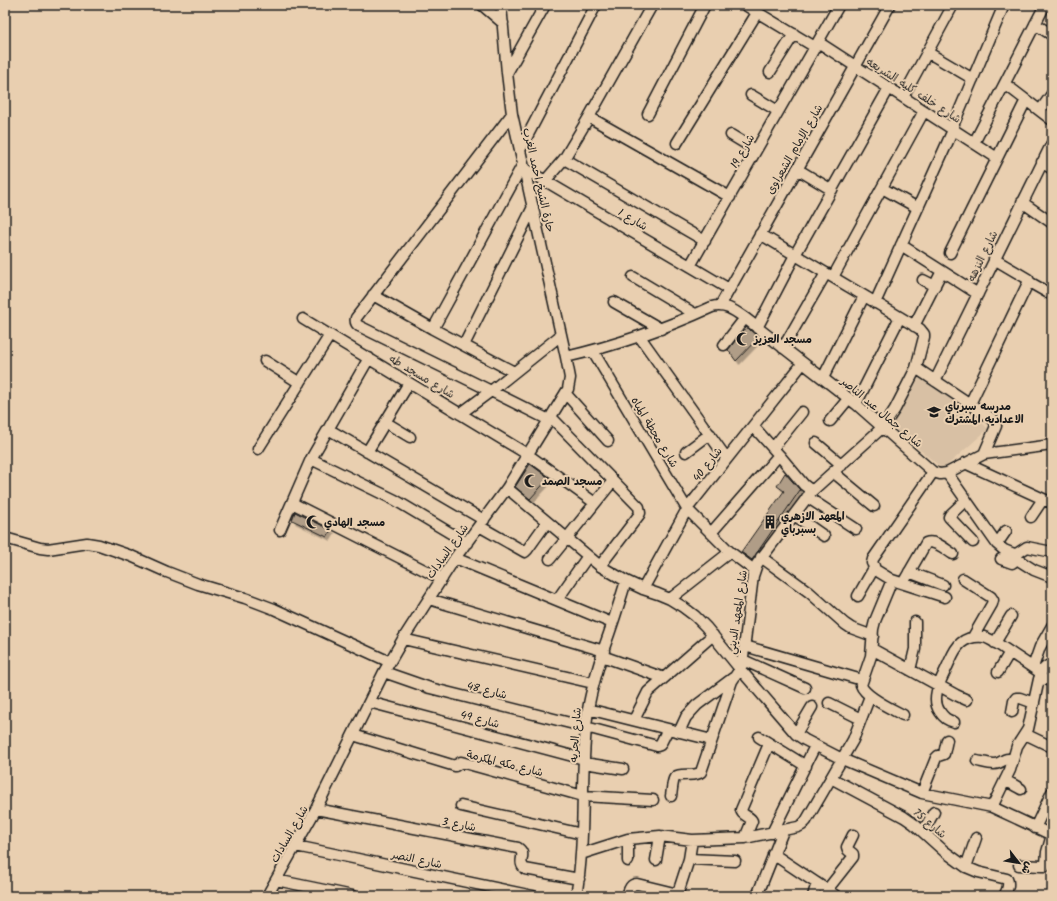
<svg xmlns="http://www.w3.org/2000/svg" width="1057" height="901" font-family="Kalam,'Playpen Sans Arabic',sans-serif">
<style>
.built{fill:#d8c0a4}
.building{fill:#b09d87;stroke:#1c1c1c;filter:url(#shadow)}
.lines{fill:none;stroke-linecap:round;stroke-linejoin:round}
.minor-casing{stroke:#1c1c1c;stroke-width:13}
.minor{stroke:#e9cfb0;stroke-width:10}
.labels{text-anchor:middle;stroke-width:4;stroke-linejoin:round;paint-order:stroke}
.street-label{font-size:11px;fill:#1c1c1c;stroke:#e9cfb0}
.poi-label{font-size:11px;font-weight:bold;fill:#1c1c1c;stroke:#e9cfb0;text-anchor:start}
</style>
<defs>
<filter id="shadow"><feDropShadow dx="3.5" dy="3.5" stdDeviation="0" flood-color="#0004"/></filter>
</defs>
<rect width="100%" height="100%" fill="#e9cfb0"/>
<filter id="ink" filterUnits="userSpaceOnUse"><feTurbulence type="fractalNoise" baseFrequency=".025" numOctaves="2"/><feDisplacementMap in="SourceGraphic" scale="8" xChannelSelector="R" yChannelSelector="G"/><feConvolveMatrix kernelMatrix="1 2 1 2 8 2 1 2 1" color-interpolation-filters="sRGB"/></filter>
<g filter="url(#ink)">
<path class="built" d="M921 374 958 399 988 429 943 469 890 425Z"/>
<path class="building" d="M746 327 759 337 736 361 728 350Z
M530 464 549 478 530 499 515 487Z
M785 473 800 490 752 560 741 552 784 491 777 486Z
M295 512 331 530 327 537 292 520Z"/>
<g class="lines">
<g class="minor-casing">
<path id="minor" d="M482 5 503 23
M745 5 815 47
M1035 24 1052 35
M818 42 997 158
M927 52 973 79
M770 72 794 34
M507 73 545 5
M1005 84 1052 120
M751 95 778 111
M903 97 953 5
M1040 111 1052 94
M512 114 356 318C355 322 356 324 359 326L491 391 549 420
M648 114 705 5
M589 117 730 197
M952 128 1004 5
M731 135 756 150
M677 143 757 13
M974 143 1045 5
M520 150 596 5
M564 159 705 241
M1042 162 1052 169
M525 169 729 289
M797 169 832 190
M545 181 564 159 589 117 652 5
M882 188 918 208
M1022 202 1052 223
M901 245 978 294
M950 253 1026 100
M690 266 839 5
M633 277 695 314
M833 277 924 111
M923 280 935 286
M1029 282 1052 295
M373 295 433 329 514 372
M614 302 661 329
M875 303 953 130
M720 306 890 5
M303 319 527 454 595 503
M914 326 942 271
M757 328 795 255 889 88
M433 329 523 164
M640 337 727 459
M464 345 533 207
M724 345 745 318
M783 348 826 273
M593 351 687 509 730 552 754 570
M566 357C618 345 664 329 712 307 725 303 735 311 745 318L856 404 933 472 940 474 947 473 984 454 1052 445
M265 361 300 383
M916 368 994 420 996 426 984 454
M823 378 864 296
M935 381 1052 143
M566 394 608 441
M856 404 900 317
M970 404 1029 281 1028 279 994 259
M460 414 491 391 561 335
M551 417 639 507 640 513 639 515 600 566
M830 421 849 398
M385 422 410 437
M753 426 779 455 804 485 812 491
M328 429 484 520
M816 443 842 465
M773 448 802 412
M258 449 330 335
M367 452 409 383
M686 452 710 434
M311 459 395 500 467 543
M965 463 1052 503
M833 472 874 506
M947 473 997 544 1004 550 1014 554
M507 488 600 566 626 581 643 589 658 594 670 599 683 607 695 616 706 627 740 669 796 734 805 740 842 759 922 793 992 807 1052 835
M807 497 856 529
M966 500 950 515 949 517 973 542
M292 503 442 579
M794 515 824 536
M1031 517 1043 499
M479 526 525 552 527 550 547 522
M280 530 311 459 369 358
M711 533 779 455
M5 538 40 548 48 549 87 543 99 545 131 556 167 572 198 584 245 598 274 609 390 662
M997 544 1006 531
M1014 554 1018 553 1027 547 1052 552
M761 557 809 592 845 624 851 628 873 636
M455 558 612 623
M1015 558 1034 570 1052 577
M550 559 613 481
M1001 559 1012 563C1016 561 1015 558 1014 554
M874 569 892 580 945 597
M909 572 943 585
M963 579 991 597 993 600 992 604 973 637
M892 580 875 621 873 629 871 656 861 685C865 697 892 709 903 715
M903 583 926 543C935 539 946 550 953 554
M643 589 687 509 803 363
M858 596 874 568V566L872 563 873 559 933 472
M429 599 604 651
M670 599 730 552
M557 600 588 556
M403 639 593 683
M995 643 1011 616
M745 646 862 680
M872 649 956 695 967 700
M602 656 664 678
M743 660 805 688
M1033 667 1040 647 1052 626
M910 670 915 649V622
M384 672 430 688 586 727 657 746 660 745 668 729
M998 672 1010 652
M1039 679 1052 680
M369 702 584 759
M829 703 861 719
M588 709 712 740
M1012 712 1014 701 1016 698H1020L1034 703
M634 720 648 692 713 635
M954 722C947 720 944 718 940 712 930 698 941 680 947 667 951 659 954 649 961 643 967 638 976 636 984 637 991 639 999 645 1005 649 1017 657 1029 665 1041 673
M679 732 686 717 697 705 733 678
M796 734 812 707
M1025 734 1052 747
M353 735 455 766 461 762 583 796 653 800
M759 737 806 766
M977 761C982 762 989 764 994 764 1003 764 1003 756 1013 760
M584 763 623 769
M831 778 904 817 914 824 944 851 966 867 978 872 1007 879C1010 885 1007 891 1004 896
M1005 780 1021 789
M922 793 936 758 938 756 944 754 947 740
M671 796C672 791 672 784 674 779 677 771 694 778 701 772L732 681 740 669 742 665 753 576 757 564 812 491 883 427 895 409 916 368 924 337V334L920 329 760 234
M461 806 582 834
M992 807 1010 770 1017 746 1028 729 1039 679C1041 672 1044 665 1052 665
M316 809 518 848C528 855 516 861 525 869L579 879
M1035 828 1052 792
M923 832 934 812
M772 833 815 746
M745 838 752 821C750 816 742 816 741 810L769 744
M628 839V861
M296 846 533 896
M581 854 628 839 660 836 692 840 745 838 798 827 802 825 806 821 853 740 870 696
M773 854 836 896
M689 859 735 861
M656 860 660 836
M1019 865 1042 866H1045L1046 863 1047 852 1052 835
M966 867 976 838
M276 880 353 896
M827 890 853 857V854L848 850 847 847 853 835
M267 896 316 809 384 672 403 639 455 558 507 488 568 389 570 378 566 357 512 114 507 73 501 5
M576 896C587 835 579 772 588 710 591 689 598 669 604 648 612 626 619 604 626 581
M627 896C629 890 630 884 637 884L678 894
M677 896 689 859 692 840
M757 896 783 831
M813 896 817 883"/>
</g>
<use href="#minor" class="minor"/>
</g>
</g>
<defs>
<g id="mosque-bare" transform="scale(1.08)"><path d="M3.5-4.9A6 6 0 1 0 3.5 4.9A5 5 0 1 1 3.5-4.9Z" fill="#1c1c1c" stroke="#e9cfb0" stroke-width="2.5" paint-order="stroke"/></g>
<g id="school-bare" transform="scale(1.08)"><path d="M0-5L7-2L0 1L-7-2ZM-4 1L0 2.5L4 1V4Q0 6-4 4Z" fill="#1c1c1c" stroke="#e9cfb0" stroke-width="2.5" paint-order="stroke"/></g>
<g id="building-bare" transform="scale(1.08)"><path d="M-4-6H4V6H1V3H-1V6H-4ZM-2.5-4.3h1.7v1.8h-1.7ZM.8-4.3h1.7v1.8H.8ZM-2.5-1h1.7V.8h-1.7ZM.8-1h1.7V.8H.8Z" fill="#1c1c1c" stroke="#e9cfb0" stroke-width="2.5" paint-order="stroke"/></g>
</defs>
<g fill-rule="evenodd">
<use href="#mosque-bare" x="743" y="339"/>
<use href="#school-bare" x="934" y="412"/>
<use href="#mosque-bare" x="531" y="481"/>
<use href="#mosque-bare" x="313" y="522"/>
<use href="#building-bare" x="770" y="522"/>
</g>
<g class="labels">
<g class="street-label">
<text transform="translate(914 90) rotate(33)" y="4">شارع خلف كليه الشريعه</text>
<text transform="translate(794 149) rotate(-60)" y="4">شارع الإمام الشعراوى</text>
<text transform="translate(742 151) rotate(-60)" y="4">شارع 19</text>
<text transform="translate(539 180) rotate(77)" y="4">حارة الشيخ احمد الغرب</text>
<text transform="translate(633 219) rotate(30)" y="4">شارع 1</text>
<text transform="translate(982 256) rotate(-64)" y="4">شارع النزهه</text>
<text transform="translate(422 376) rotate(31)" y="4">شارع مسجد طه</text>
<text transform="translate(882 412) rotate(40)" y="4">شارع جمال عبد الناصر</text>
<text transform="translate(655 432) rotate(59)" y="4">شارع محطة المياه</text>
<text transform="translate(707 464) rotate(-52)" y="4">شارع 40</text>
<text transform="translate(447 551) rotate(-55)" y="4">شارع السادات</text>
<text transform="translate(737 612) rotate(-82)" y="4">شارع المعهد الديني</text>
<text transform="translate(487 690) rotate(14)" y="4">شارع 48</text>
<text transform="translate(480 719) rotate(15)" y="4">شارع 49</text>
<text transform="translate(575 735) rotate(-86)" y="4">شارع الحريه</text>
<text transform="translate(505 763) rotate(14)" y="4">شارع مكه المكرمة</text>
<text transform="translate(930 823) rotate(40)" y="4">شارع 75</text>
<text transform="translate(459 824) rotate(11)" y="4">شارع 3</text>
<text transform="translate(289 834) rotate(-60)" y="4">شارع السادات</text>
<text transform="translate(417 859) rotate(12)" y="4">شارع النصر</text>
</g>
<g class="poi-label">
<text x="754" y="343">مسجد العزيز</text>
<text x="945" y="410">مدرسه سبرباي<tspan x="945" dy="13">الاعداديه المشترك</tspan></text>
<text x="542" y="485">مسجد الصمد</text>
<text x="781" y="520">المعهد الازهري<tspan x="781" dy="13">بسبرباي</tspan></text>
<text x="324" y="526">مسجد الهادي</text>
</g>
</g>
<rect width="1057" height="901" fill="none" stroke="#e9cfb0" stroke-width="20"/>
<rect x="10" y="10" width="1037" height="881" fill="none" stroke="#1c1c1c" stroke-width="1.5" filter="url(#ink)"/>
<g transform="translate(1019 863) rotate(121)" stroke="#e9cfb0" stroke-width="3" paint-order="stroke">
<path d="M0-3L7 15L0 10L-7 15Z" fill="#1c1c1c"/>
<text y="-6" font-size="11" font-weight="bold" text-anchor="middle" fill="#1c1c1c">ش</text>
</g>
</svg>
